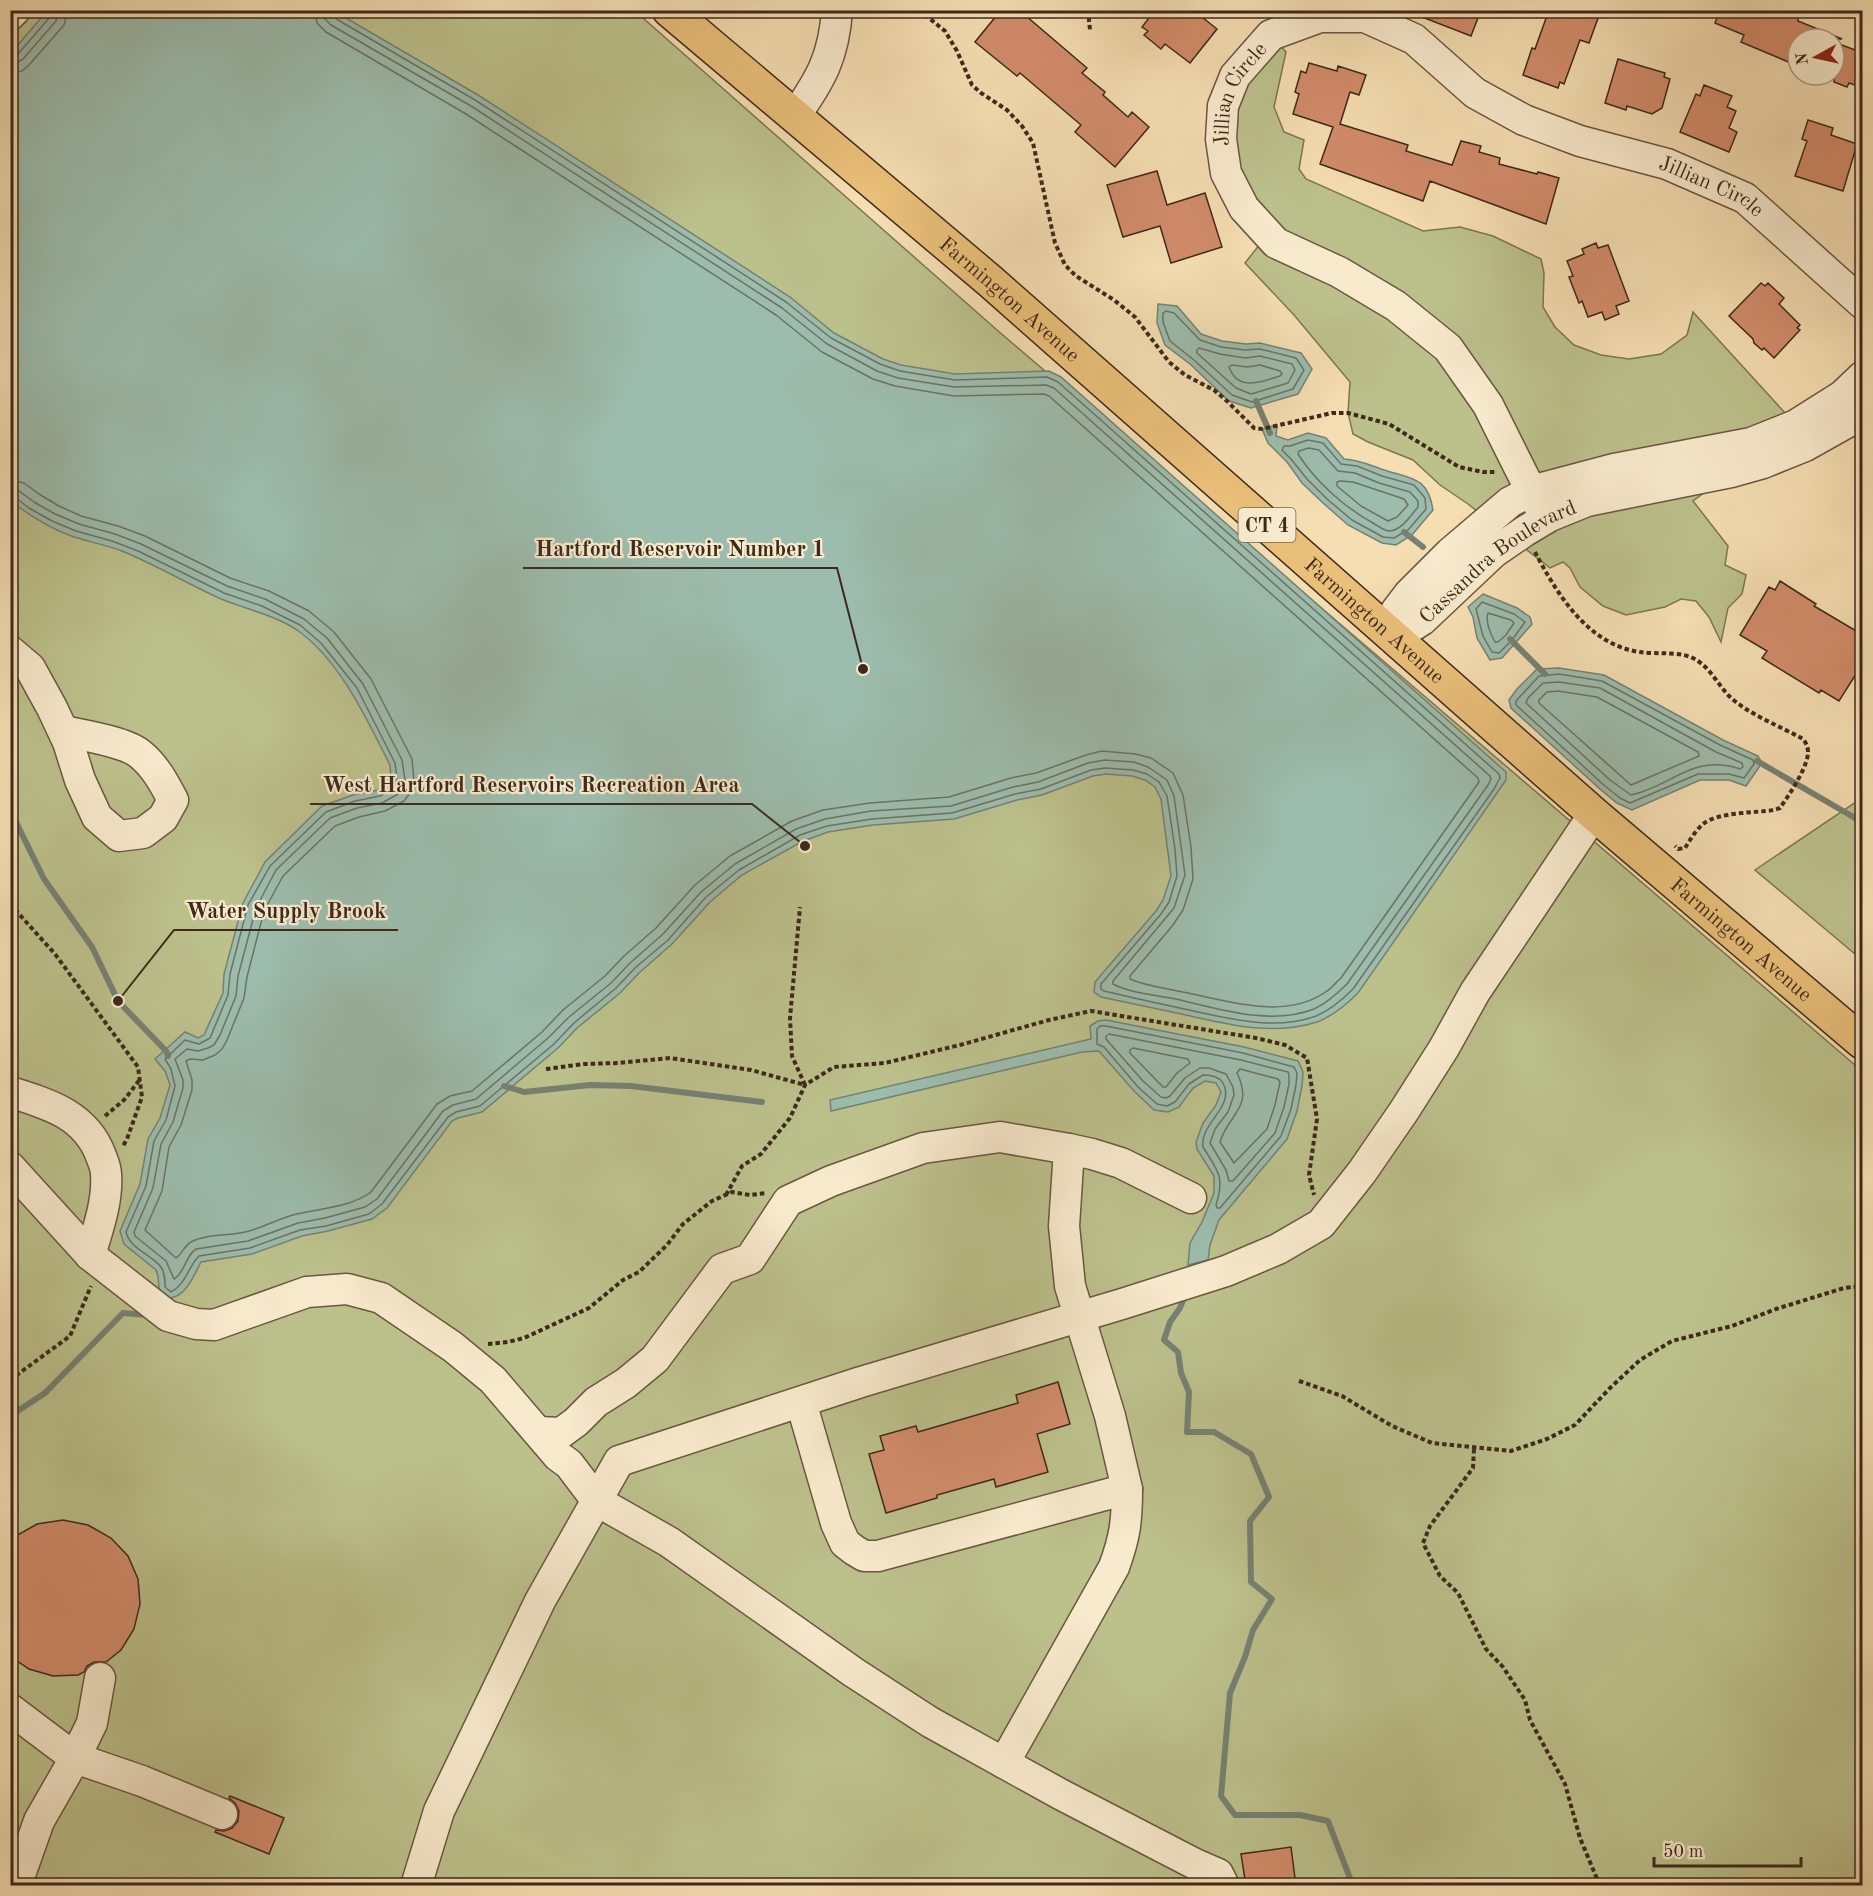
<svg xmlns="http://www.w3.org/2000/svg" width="1873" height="1896" font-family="'Old Standard TT',serif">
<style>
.green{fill:#bcc18c;stroke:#7d7554;stroke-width:1.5}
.water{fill:#9cbcad;stroke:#768173;stroke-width:1.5}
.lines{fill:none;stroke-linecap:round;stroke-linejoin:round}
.shore{stroke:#6d7264;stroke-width:1.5}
.stream{stroke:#768173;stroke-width:6}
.building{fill:#d28c6b;stroke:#3e291b;stroke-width:1.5}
.minor-casing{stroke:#6c5641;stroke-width:33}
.major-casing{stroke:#3e291b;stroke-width:36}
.path{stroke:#3e291b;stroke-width:4;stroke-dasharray:4.5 3;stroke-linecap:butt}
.minor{stroke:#f8eacd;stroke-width:30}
.major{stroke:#eabf79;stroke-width:33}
.labels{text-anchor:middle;stroke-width:4.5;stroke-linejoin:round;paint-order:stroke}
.shield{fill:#f8eacd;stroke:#766350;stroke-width:1.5}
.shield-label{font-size:20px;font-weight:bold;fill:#3e291b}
.street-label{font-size:21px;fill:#3e291b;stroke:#f8eacd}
.leader{fill:none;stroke:#3e291b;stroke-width:2}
.callout-dot{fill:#3e291b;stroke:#f8eacd;stroke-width:2}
.callout-label{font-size:22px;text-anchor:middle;font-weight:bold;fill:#3e291b;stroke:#f8eacd;stroke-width:4.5;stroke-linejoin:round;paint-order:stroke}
</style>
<rect width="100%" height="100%" fill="#f5deb2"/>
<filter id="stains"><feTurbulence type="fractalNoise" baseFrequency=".00333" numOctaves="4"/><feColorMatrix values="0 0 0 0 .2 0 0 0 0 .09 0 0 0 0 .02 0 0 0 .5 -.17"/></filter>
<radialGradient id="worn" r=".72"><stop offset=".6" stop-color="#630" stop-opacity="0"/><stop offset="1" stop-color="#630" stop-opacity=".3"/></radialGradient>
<path class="green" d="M11 11H635L997 330 1862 1071V1885L11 1886Z
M1271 35 1286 52 1274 107 1284 132 1304 140 1299 169 1306 179 1423 231 1460 227 1493 236 1541 259 1544 273 1543 307 1555 327 1574 345 1601 355 1629 359 1661 354 1687 335 1693 312 1796 425 1693 501 1728 546 1725 565 1746 575 1742 594 1728 608 1721 642 1709 617 1696 601 1681 599 1665 607 1626 615 1603 606 1580 587 1570 568 1563 562 1550 568 1468 504 1440 485 1413 460 1368 442 1353 434 1348 413 1350 382 1294 315 1245 263 1268 234 1226 173 1235 76Z
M1862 798V960L1755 870Z"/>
<path class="water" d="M47 11H334L478 95 790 297 834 333 883 359 901 365 955 374 1049 371 1061 377 1506 772V780L1358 993C1346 1005 1333 1016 1317 1022 1273 1036 1230 1025 1186 1015 1158 1009 1129 1003 1101 997L1094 992 1095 982 1156 911 1163 900 1171 876 1161 799 1155 787 1145 780 1132 776 1106 774 1093 776 1042 795 1017 800 954 819 873 825 828 832 803 841 742 875 710 902 672 944 639 973 620 993 577 1028 558 1048 482 1112 458 1118 452 1121 387 1208 372 1219 328 1231 302 1236 252 1254 201 1262C194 1275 186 1297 169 1298L159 1289 158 1276 156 1270 124 1244 120 1231 140 1184 148 1139 160 1118 170 1085 165 1071 155 1059 185 1032 198 1038 204 1035 223 993 224 974 243 903 265 862 322 806 353 795 378 790 389 784 391 778 390 765C367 720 340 660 297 630 274 615 246 609 221 599 188 584 156 565 122 551 106 545 90 542 74 537 51 529 30 516 11 501V53Z
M1158 304 1177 306 1201 334 1222 341 1246 344 1260 343 1301 353 1312 369 1298 394 1251 408 1229 401 1190 364 1165 345 1157 323Z
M1277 425 1276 436 1288 440 1308 433 1326 438 1344 459C1360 460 1369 465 1384 470 1412 479 1428 477 1433 510L1412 535 1396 545 1382 543 1348 525 1323 503 1302 483 1287 462 1268 443 1262 429Z
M1483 594 1517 608 1530 617 1532 624 1502 658 1490 660 1477 638 1473 617 1468 607Z
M1559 668 1604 675 1723 740 1758 756 1762 763 1746 786 1729 780H1700L1632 810 1617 803 1601 790 1511 708 1509 700 1517 689 1537 669Z
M1106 1020 1244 1047 1298 1061 1303 1072 1302 1086 1297 1111 1287 1139 1219 1220 1210 1245 1208 1260 1188 1265 1190 1243 1202 1222 1214 1193V1176L1197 1149 1196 1142 1203 1123 1216 1105 1221 1092 1216 1083 1205 1081 1193 1088 1179 1107 1168 1112 1154 1110 1134 1091 1099 1051 1082 1052 831 1111 830 1100 1091 1039 1090 1026 1098 1021Z"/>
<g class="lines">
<path class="shore" d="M10 56 18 54 50 17 51 10
M10 64 18 62 23 59 56 21 59 10
M10 73 22 71 29 65 64 25 68 10
M1166 311 1174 313 1200 340 1221 347 1245 350 1260 349 1296 358 1304 370 1293 389 1252 402 1232 395 1194 360 1170 341 1163 322V313Z
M1199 348 1220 354 1245 358 1260 356 1292 364 1295 370 1288 383 1251 394 1236 388 1197 353V350Z
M1232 365 1247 367 1260 365 1280 371 1282 374 1280 376C1261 382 1238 392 1229 367Z
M1308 440 1323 443 1341 464 1357 466 1382 476 1414 485 1425 498 1426 509 1408 530 1394 538 1383 537 1352 520 1327 499 1307 479 1291 459 1282 450 1284 446H1290Z
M1309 448 1319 450 1338 471 1355 473 1379 483 1410 492 1418 501V507C1411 515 1402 530 1390 531 1384 531 1378 526 1373 523 1344 507 1316 482 1298 454L1299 451Z
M10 480 24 483 39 494 59 506 81 516 118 526 145 536 230 578 269 591 309 611 334 632 371 679 412 759 414 781 410 793 404 801 385 811 359 817 335 826 283 876 264 911 247 977 244 998 227 1040 222 1049 215 1055 203 1060 190 1059 186 1061 192 1080V1090L181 1125 169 1147 162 1191 145 1230 176 1258C182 1254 184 1246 191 1242 205 1234 229 1236 245 1232 263 1228 279 1218 297 1214 322 1208 351 1207 371 1192L437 1104 450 1096 472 1091 542 1032 563 1010 605 976 624 956 656 928 695 885 730 856 792 821 823 810 870 803 949 797 1011 778 1036 773 1086 755 1102 751 1135 754 1151 758 1173 773 1183 795 1191 847 1193 879 1183 910 1173 925 1130 976V979C1145 986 1166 988 1183 992 1228 1001 1286 1021 1327 991 1332 988 1336 982 1341 978L1479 782 1478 778 1049 396 1044 394 954 396 895 386 873 379 822 352 776 315 466 114 326 32 317 23 315 10
M1340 481 1353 482 1404 499 1408 505 1397 517 1388 521 1361 506 1337 486V482Z
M10 489 19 491 34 502 55 514 79 524 115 534 141 544 227 586 265 599 304 619 327 638 363 684 402 760 405 780 398 794 382 803 357 808 330 818 276 870 256 908 238 976 236 996 220 1035 214 1045 208 1048 198 1051 187 1049 175 1059 183 1080V1088L173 1122 161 1144 153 1188 134 1232 135 1236 166 1261 174 1279C185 1273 185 1256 196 1249L248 1241 298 1223 325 1218 365 1207 377 1199 443 1111 453 1105 476 1099 548 1038 569 1017 611 983 630 963 663 934 701 892 735 864 796 829 825 819 871 811 951 806 1013 787 1038 782 1088 763 1105 760 1134 762 1148 767 1167 780 1174 796 1185 875 1174 908 1113 981V984C1129 993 1157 995 1176 999 1220 1009 1270 1026 1314 1009 1327 1003 1337 994 1347 984L1488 785 1491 779 1490 776 1054 388 1046 385 954 387 898 378 877 371 827 344 782 308 471 106 331 25 325 19 324 10
M10 497 16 498 29 508 52 521 76 531 112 541 138 551 224 593 262 606 300 625 321 643 357 688 395 763 397 778 393 788 380 796 355 801 326 812 270 866 248 905 230 974 228 995 210 1038 199 1044 185 1040 165 1059 171 1069 175 1086 166 1120 154 1141 146 1186 126 1232C130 1249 151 1254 161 1267 165 1273 165 1280 165 1287L171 1292C186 1284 188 1267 199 1256L250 1248 300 1230 326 1226 369 1214 382 1204 448 1117 456 1112 480 1106 554 1044 574 1023 616 988 635 968 668 940 706 897 739 870 800 835 827 826 872 819 952 813 1015 794 1041 789 1091 770 1105 768 1133 770 1147 774 1159 782 1167 796 1175 849 1177 876 1169 902 1161 914 1101 984V989L1104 991C1133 998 1161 1004 1189 1010 1231 1019 1275 1031 1316 1016 1331 1010 1342 1000 1353 989L1494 789 1500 778 1499 774 1058 382 1047 377 955 380 900 371 880 364 831 338 786 302 475 100 338 20 333 16 332 10
M1482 602 1514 614 1525 622 1512 640 1499 653 1492 652 1483 636 1476 609Z
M1488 613 1511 620 1514 623 1506 635 1498 642H1495C1490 633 1485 622 1488 613Z
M1559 674 1602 681 1720 745 1753 760 1754 764 1744 778 1729 774H1698L1630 803 1620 798 1605 786 1516 705V701L1539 676Z
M1559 682 1600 688 1716 752 1742 763 1743 767 1740 769C1692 753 1671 787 1631 795L1610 780 1526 703 1528 698 1543 683Z
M1558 691 1597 697 1698 752 1699 756 1631 785 1539 703V700L1547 692Z
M1106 1026 1243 1053 1294 1067 1297 1073 1296 1085 1291 1109 1281 1136 1220 1208H1217L1216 1205C1225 1177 1218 1171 1203 1147 1199 1124 1236 1106 1223 1083 1219 1076 1211 1075 1203 1075L1189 1084 1175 1102 1167 1106 1157 1104 1138 1087 1104 1047 1097 1044V1029L1100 1026Z
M1109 1034 1241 1060 1288 1072 1289 1075V1084L1284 1107 1275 1133 1233 1181H1229L1226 1170 1210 1143 1215 1129 1228 1112 1234 1095 1233 1087 1226 1074 1209 1068H1200L1185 1078 1170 1096 1166 1098 1161 1097 1143 1081 1106 1039V1036Z
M1133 1048 1188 1059 1190 1063 1177 1073 1166 1087H1163L1130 1053V1050Z
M1240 1069 1278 1079 1280 1082 1275 1105 1267 1129 1234 1163 1220 1142C1229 1113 1254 1108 1237 1073Z"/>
<path class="stream" d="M1256 401 1270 433
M1404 532 1423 547
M1510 639 1545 674
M1757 761 1862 822
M10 810 44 879 92 947 118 1001 166 1051 168 1056
M504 1086 524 1092 590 1085 631 1086 762 1102
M1185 1295 1180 1308 1170 1322 1164 1340 1178 1352 1181 1373 1189 1392 1187 1432H1214L1251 1454 1269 1497 1250 1521 1251 1582 1272 1599 1253 1630 1245 1657 1230 1693 1221 1796 1235 1815H1300L1328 1821 1353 1886
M10 1416 45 1393 123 1313 146 1315 148 1313"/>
</g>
<path class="building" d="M1001 10H1019L1087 68 1082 73 1105 92 1103 95 1128 117 1132 112 1149 127 1115 167 1075 132 1081 125 1020 73 1017 76 975 42Z
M1155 10H1193L1217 29 1190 63 1165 44 1161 49 1144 35 1148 31 1142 27Z
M1409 10H1481L1471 36 1409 12Z
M1549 10H1601L1589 43 1580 40 1564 84 1560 82 1558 88 1523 75 1532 48 1535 49Z
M1720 10H1798V21L1842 39H1798V66L1741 42 1744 35 1715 23Z
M1834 42 1863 53V73L1858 86 1849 83 1847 87 1834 82Z
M1618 59 1665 73 1664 77 1670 79 1662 108 1652 114 1627 106 1626 110 1605 103Z
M1309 63 1337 71 1338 66 1366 75 1359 95 1350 92 1340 124 1408 145 1406 151 1452 165 1461 141 1481 146 1479 152 1500 158 1499 164 1537 174 1538 172 1559 178 1546 224 1430 181 1423 201 1320 164 1333 127 1293 114 1299 94 1295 92 1301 71 1306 73Z
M1704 85 1732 96 1727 107 1736 111 1729 128 1737 132 1729 152 1680 132 1696 94 1700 96Z
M1808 120 1833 128 1831 135 1857 144 1843 191 1795 176 1807 141 1802 139Z
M1157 171 1167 205 1205 193 1222 247 1171 263 1160 226 1123 237 1107 185Z
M1596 243 1598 248 1608 245 1629 301 1616 306 1619 314 1605 320 1602 312 1588 317 1582 301 1579 303 1569 277 1573 276 1567 261 1584 254 1582 249Z
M1761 283 1765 286 1768 283 1784 298 1779 304 1800 325 1797 328 1800 330 1774 358 1764 348 1762 350 1754 343 1753 339 1729 316Z
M1780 581 1816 604 1814 606 1863 635V663L1839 701 1821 690 1819 693 1762 658 1767 651 1740 635 1769 587 1775 590Z
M1058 1382 1070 1424 1037 1434 1048 1472 996 1487 994 1479 937 1495V1498L886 1513 869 1454 884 1450 880 1436 916 1426 918 1432 1018 1403 1016 1395Z
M63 1520 88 1525 111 1538 128 1556 138 1579 140 1604 134 1629 121 1650 106 1662H94L87 1666 84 1672 78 1675 53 1676 29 1669 10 1656V1541L14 1537 37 1524Z
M230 1796 284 1818 269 1854 215 1832 216 1830 224 1831 232 1828 238 1821 239 1811 235 1803 229 1798Z
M1291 1847 1296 1886H1246L1241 1854Z"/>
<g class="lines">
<g class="minor-casing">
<g id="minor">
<path d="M10 15 15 10"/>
<path d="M795 116C821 79 834 56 837 10"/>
<path id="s1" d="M1862 377 1842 396 1796 425 1751 443 1614 469 1531 491 1510 502 1450 553 1409 594 1396 611 1391 634 1408 629 1422 620 1493 553 1525 531 1550 516 1587 501 1731 472 1763 463 1805 446 1846 423 1862 410"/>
<path id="s2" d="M1546 518 1531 491 1488 405 1448 348 1396 306 1339 272 1276 243 1244 208 1226 173 1221 139 1223 106 1235 76 1271 35 1320 17H1365L1414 39 1475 93 1524 120 1580 141 1667 164 1745 198 1862 303"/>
<path d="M10 651 30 668 52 708 68 742 80 780 97 817 119 836 143 833 163 818 173 800C164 783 155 766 140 754 126 742 82 735 63 731"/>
<path d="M10 1092C49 1104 86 1115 101 1156 103 1161 106 1168 106 1174 108 1201 98 1229 90 1255"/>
<path d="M1069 1149 1064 1226 1070 1286 1110 1416 1127 1489"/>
<path d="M10 1167 90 1255 168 1316 196 1324 214 1325 307 1292 347 1289 381 1298 453 1347 493 1380 558 1456 569 1464 597 1501 669 1542 853 1672 930 1722 1060 1794 1195 1864 1218 1874 1224 1886"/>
<path d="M801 1402 836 1523 845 1543 854 1550 864 1556H878L1127 1489C1127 1521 1125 1537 1114 1567L1004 1763"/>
<path d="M538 1432 561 1433 576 1422 596 1402 626 1383 655 1359 722 1269 750 1259 788 1201 831 1181 923 1148 1000 1137 1069 1149 1092 1154 1121 1163 1191 1198"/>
<path d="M10 1709 75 1758 142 1781 222 1814"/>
<path d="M16 1886 39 1821 75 1758 92 1723 100 1678"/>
<path d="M416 1886 439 1811 540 1601 619 1461 861 1382 1122 1304 1226 1271 1278 1249 1321 1224 1362 1172 1404 1111 1444 1048 1475 992 1594 814"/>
</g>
</g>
<g class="major-casing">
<g id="major">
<path id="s3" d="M669 10 990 281 1594 814 1862 1042"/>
</g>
</g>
<path class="path" d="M919 10 945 31 957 51 972 85 981 93 1007 110 1022 126 1033 143 1055 243 1065 265 1076 276 1114 300 1135 317 1169 362 1185 375 1214 390 1228 402 1254 428 1262 429 1332 413H1348L1389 424 1459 467 1483 472H1495
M1088 10 1090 30
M10 130 15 133
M1535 552C1557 594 1588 645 1640 652 1658 655 1683 650 1698 661 1711 670 1718 684 1728 695 1747 714 1780 726 1803 739 1806 743 1808 747 1808 752 1808 767 1789 795 1780 808L1774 810C1754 813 1718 812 1703 824 1695 831 1690 840 1685 848L1678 849 1675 846
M10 904 55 954 138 1067 142 1097 127 1139 123 1146
M546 1069 584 1064 618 1063 670 1058 751 1070 805 1085 792 1056 790 1018 800 907
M105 1116 124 1100 141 1078
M726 1195 742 1166 761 1154 790 1118 805 1085 834 1067 885 1063 960 1045 1049 1020 1091 1011 1256 1038 1285 1045 1307 1058 1317 1119 1309 1175 1314 1195
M488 1344 508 1342 524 1338 589 1308 623 1280 639 1272 667 1245 683 1224 712 1201 732 1192 750 1195 766 1193
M10 1380 70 1336 91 1286
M1299 1381 1342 1396 1392 1426 1432 1443 1511 1451 1547 1439 1575 1425 1610 1388 1640 1360 1672 1341 1732 1326 1776 1309 1844 1288 1862 1286
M1474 1449 1473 1468 1430 1526 1423 1543 1440 1576 1458 1593 1486 1649 1503 1667 1525 1700 1530 1720 1565 1784 1580 1838 1600 1886"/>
<use href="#minor" class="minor"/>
<use href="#major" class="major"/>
</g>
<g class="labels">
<rect class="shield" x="1238.5" y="508" width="57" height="34" rx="4.5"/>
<g class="shield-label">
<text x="1267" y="532">CT 4</text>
</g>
<g class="street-label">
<text dy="7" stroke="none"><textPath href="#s2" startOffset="570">Jillian Circle</textPath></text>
<text dy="7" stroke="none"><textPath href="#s2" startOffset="1128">Jillian Circle</textPath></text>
<text dy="7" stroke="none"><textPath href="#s3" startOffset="447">Farmington Avenue</textPath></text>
<text dy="7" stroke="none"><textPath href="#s1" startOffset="692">Cassandra Boulevard</textPath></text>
<text dy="7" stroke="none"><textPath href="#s3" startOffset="933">Farmington Avenue</textPath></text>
<text dy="7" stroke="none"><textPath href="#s3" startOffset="1419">Farmington Avenue</textPath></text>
</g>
</g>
<path class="leader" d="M863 669L837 568H523M805 846L752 804H310M118 1001L174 930H398"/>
<g class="callout-dot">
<circle cx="863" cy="669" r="6"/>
<circle cx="805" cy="846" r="6"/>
<circle cx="118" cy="1001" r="6"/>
</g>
<g class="callout-label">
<text x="680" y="556">Hartford Reservoir Number 1</text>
<text x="531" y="792">West Hartford Reservoirs Recreation Area</text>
<text x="286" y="918">Water Supply Brook</text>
</g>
<rect width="1873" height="1896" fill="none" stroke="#f5deb2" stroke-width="36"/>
<rect x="12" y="12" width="1849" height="1872" fill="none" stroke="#3e291b" stroke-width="3"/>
<rect x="18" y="18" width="1837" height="1860" fill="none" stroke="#3e291b" stroke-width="1.5"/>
<g transform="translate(1816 57) rotate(262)"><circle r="28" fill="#f8eacd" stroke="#ae9d86" stroke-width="1.5"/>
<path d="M0-4.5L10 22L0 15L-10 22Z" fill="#8f2418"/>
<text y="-9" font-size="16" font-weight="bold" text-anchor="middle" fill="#3e291b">N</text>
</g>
<path d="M1654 1857v9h147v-9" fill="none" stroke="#3e291b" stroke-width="3"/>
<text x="1663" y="1857" font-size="18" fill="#3e291b" stroke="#f8eacd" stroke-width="4.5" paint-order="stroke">50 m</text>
<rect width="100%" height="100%" filter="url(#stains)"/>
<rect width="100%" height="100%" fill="url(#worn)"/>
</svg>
